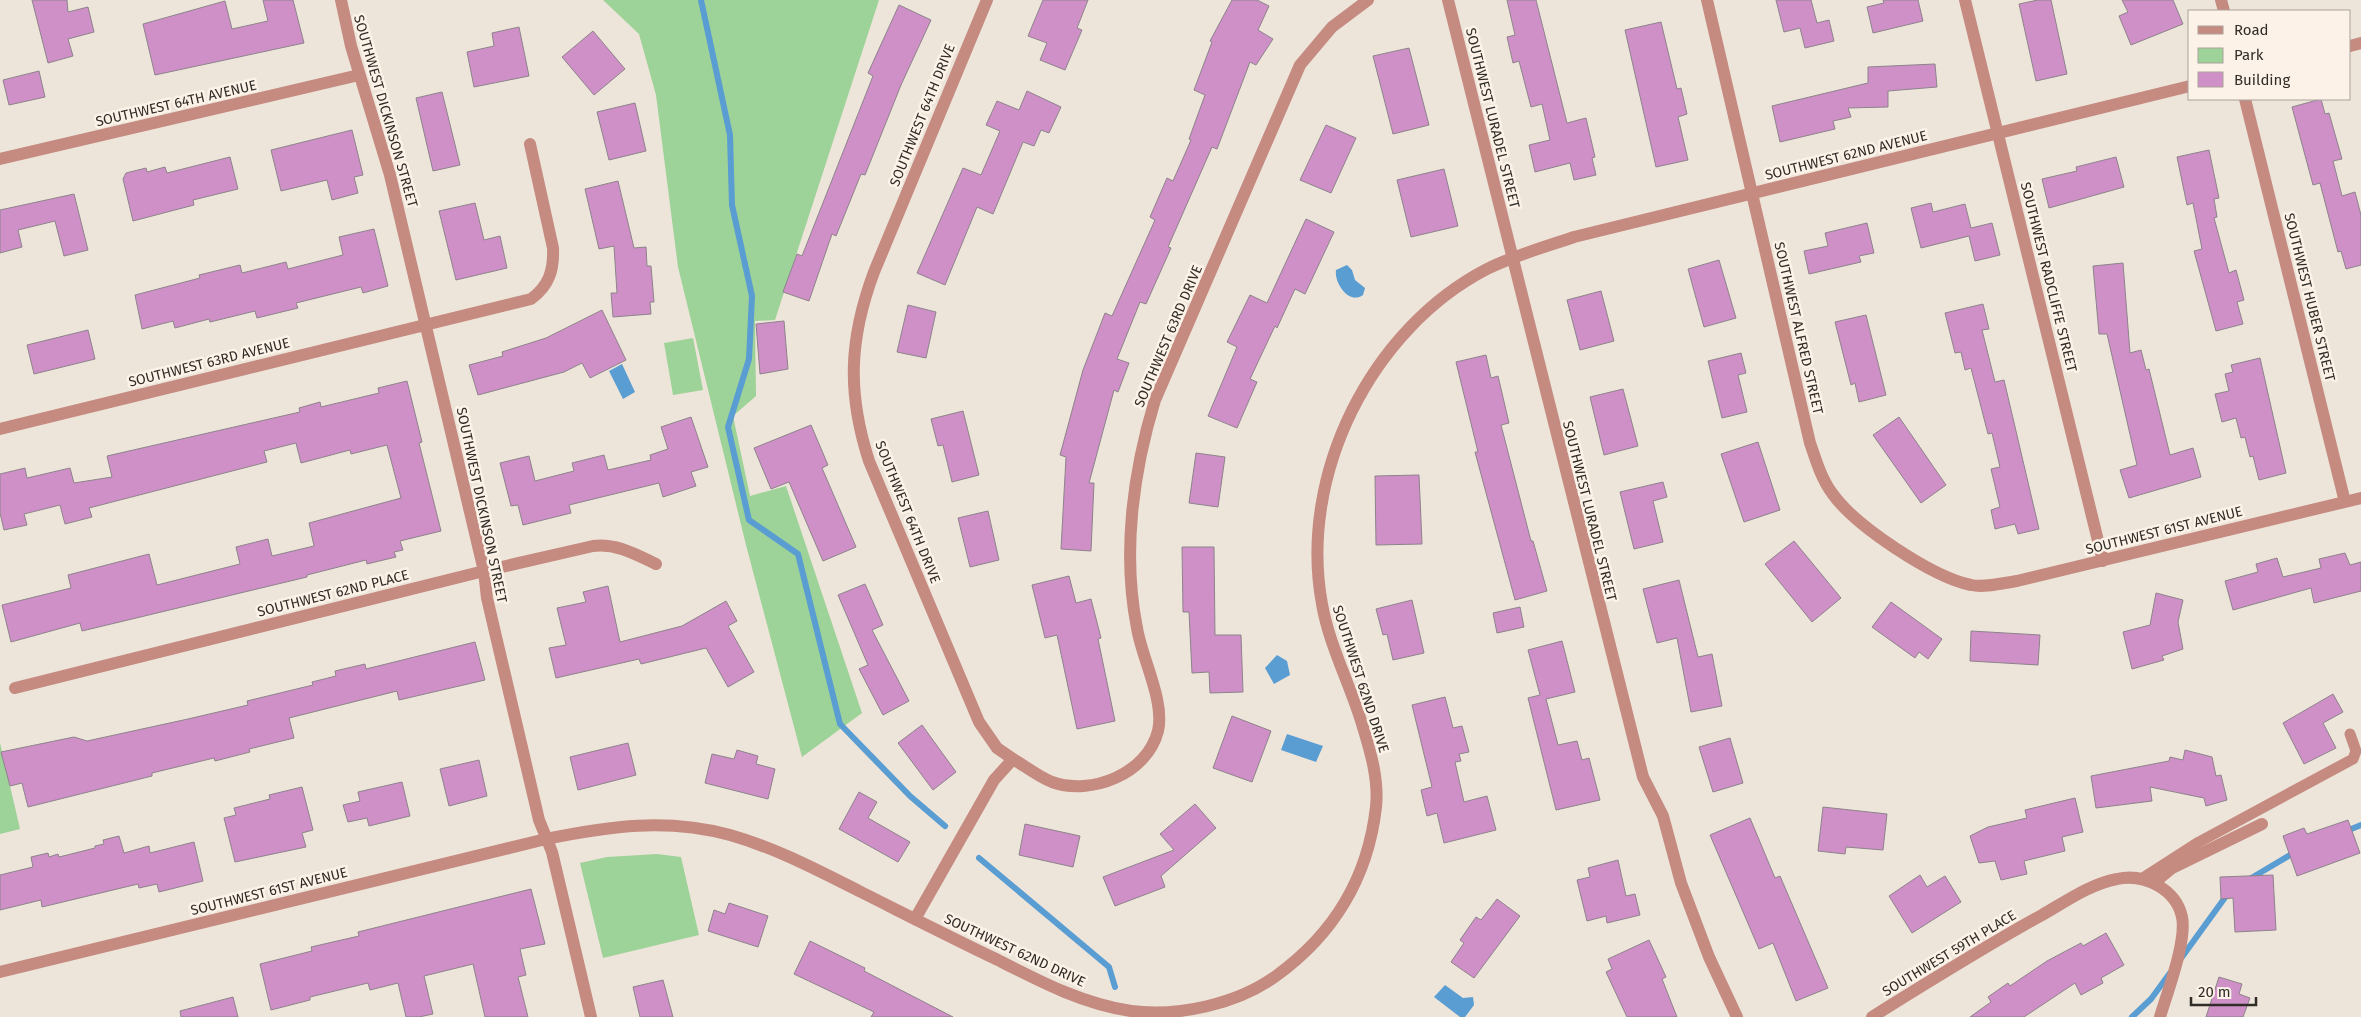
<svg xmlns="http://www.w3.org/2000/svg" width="2361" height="1017" font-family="'Fira Sans',sans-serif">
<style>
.green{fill:#9dd298}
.water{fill:#599dd2}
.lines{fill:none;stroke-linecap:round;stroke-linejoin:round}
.stream{stroke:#599dd2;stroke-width:6}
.building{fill:#ce90c7;stroke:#8d838b}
.service{stroke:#c58a80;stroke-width:11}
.minor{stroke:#c58a80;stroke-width:12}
.tertiary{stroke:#c58a80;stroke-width:12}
.labels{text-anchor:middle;stroke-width:5;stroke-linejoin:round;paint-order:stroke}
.street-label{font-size:14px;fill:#302c28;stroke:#fcf2e7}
</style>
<rect width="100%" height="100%" fill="#eee5da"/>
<path class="green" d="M603 0H879L775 320 755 321 756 396 733 416 750 496 786 486 862 713 802 757 746 545 678 267 656 95 639 34Z
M693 338 703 390 673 395 664 343Z
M0 743 20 829 0 834Z
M657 854 681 857 699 935 603 958 580 863 607 857Z"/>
<path class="water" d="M1347 265 1352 270 1355 280 1365 288 1363 295C1349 305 1334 283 1336 270Z
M622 364 635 392 623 399 609 371Z
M1277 655 1287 661 1290 675 1274 684 1265 668Z
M1287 734 1323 746 1316 762 1281 750Z
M1445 985 1463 998 1473 997 1474 1005 1465 1017H1460L1434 997Z"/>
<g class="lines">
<path class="stream" d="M701 0 730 135 732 205 752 296 749 359 728 427 749 520 798 554 840 724 910 796 945 826
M2344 832 2361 825
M979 858 1109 967 1115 987
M2248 880 2297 851
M2182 957 2229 892
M2132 1017 2151 999 2170 973"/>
</g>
<path class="building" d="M32 0H67L68 12 88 7 94 32 68 39 73 56 48 63Z
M263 0H293L304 43 155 75 143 24 225 1 232 29 268 21Z
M1043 0H1088L1077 28 1082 30 1065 70 1040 60 1047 43 1028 36Z
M1232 0H1257L1269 6 1258 30 1273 39 1256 65 1250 62 1217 149 1212 147 1168 247 1171 248 1146 304 1140 302 1117 359 1129 363 1118 392 1114 390 1089 483H1094L1091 551 1061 549 1066 457 1060 455 1083 370 1105 313 1112 316 1155 220 1150 217 1167 178 1173 181 1191 140 1189 139 1205 95 1194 90 1212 42 1210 41Z
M1507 0H1536L1567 123 1586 118 1595 157 1592 158 1596 175 1574 180 1570 163 1535 172 1529 145 1550 140 1542 104 1531 107 1519 61 1513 63 1507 37 1515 35Z
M1776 0H1811L1817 23 1829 20 1834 41 1805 48 1800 28 1784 32Z
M1883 0H1918L1923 21 1873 33 1867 7 1884 3Z
M2038 0H2051L2067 74 2036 81 2019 4Z
M2122 0H2173L2183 24 2131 45 2119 16 2128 12Z
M899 5 931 20 901 85 865 175 861 174 836 236 832 234 809 301 783 292 797 254 802 256 873 76 868 73Z
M1661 22 1677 89 1681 88 1687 114 1678 117 1688 160 1656 167 1625 30Z
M519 27 529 76 474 87 467 52 494 46 492 33Z
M593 31 625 69 594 95 562 57Z
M1409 48 1429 125 1393 134 1373 56Z
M1935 64 1937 87 1888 91V107L1848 108 1851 117 1833 121 1835 129 1780 142 1772 106 1868 83V67Z
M39 71 45 97 9 105 3 80Z
M1027 91 1061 107 1049 133 1041 130 1034 146 1023 142 993 214 977 207 945 285 917 273 963 168 981 175 1000 131 986 125 997 101 1019 110Z
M442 92 460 165 433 171 416 98Z
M2321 99 2325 114 2329 113 2342 159 2333 161 2342 196 2355 192 2361 215V265L2346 269 2341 251 2338 252 2320 183 2313 185 2292 107Z
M635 103 646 151 609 160 597 112Z
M1326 125 1356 138 1331 193 1300 180Z
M352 130 363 175 354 177 358 193 332 200 327 180 281 191 271 150Z
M2209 150 2219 198 2214 199 2217 217 2214 218 2229 273 2236 270 2244 300 2237 302 2243 324 2216 331 2194 251 2202 249 2193 203 2187 205 2177 157Z
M230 157 238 189 193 200 194 205 133 221 123 179 126 173 146 168 147 172 165 167 167 173Z
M2116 157 2124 187 2049 208 2042 179 2077 171 2076 167Z
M1444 169 1458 226 1411 237 1397 180Z
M618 181 634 248 646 247 647 266H651L654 302H650L651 314 613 317 611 293H617L614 246 599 249 585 189Z
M74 194 88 250 64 256 55 221 18 230 22 247 0 253V210Z
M475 203 484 240 500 236 507 268 456 280 439 211Z
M1931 203 1933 212 1965 204 1971 228 1992 223 2000 255 1975 261 1969 236 1921 248 1911 208Z
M1306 219 1334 232 1305 294 1295 289 1277 328 1275 326 1250 379 1257 382 1237 428 1208 416 1237 347 1227 342 1250 295 1267 303Z
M1867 223 1874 253 1859 256 1861 262 1809 274 1804 251 1828 246 1825 233Z
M374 229 388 286 363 293 361 287 296 303 298 308 257 318 255 311 210 322 209 319 175 328 173 321 142 329 135 295 200 278 199 275 240 265 242 273 286 262 288 269 343 255 339 237Z
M1719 260 1736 318 1704 327 1688 269Z
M2123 263 2130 353 2141 350 2146 370 2149 369 2170 455 2193 448 2201 477 2129 498 2120 470 2137 465 2107 334H2099L2093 266Z
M1601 291 1614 341 1580 350 1567 300Z
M1983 304 1989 329 1982 330 1995 382 2004 380 2039 529 2018 534 2015 524 1995 529 1991 510 2000 507 1991 469 2000 467 1992 433 1988 434 1971 368 1965 370 1961 352 1955 353 1945 313Z
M908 305 936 312 926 358 897 352Z
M602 310 626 360 590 378 582 363 564 372 478 395 469 365 503 356 502 352 546 338Z
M1866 315 1886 395 1859 402 1855 383 1851 385 1835 322Z
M784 321 788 369 760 374 756 324Z
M88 330 95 359 34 374 27 345Z
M1741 353 1746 373 1738 375 1747 412 1722 418 1708 361Z
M1486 355 1491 378 1498 376 1509 423 1501 425 1531 541H1533L1547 591 1515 600 1475 452H1478L1456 362Z
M2260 358 2286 473 2259 480 2253 456 2250 457 2245 437 2241 438 2236 418 2222 422 2215 394 2229 391 2225 374 2233 372 2231 365Z
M407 381 422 442 419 443 441 531 400 541 403 550 394 552 396 557 367 564 366 560 307 575V577L82 631 80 623 11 642 2 605 71 588 68 575 149 554 157 585 240 564 236 547 268 539 272 556 314 546 309 523 401 498 387 445 351 454 350 450 301 463 296 443 264 451 267 462 89 508 92 517 65 524 60 505 24 514 27 525 4 530 0 513V474L25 468 27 478 70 468 74 483 112 477 107 456 300 412 299 408 320 402 321 407 379 393 378 388Z
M1623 389 1638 446 1604 455 1590 397Z
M963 411 979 475 952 482 943 445 938 446 931 419Z
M691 417 708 467 691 472 696 486 663 497 659 483 569 505 571 513 523 525 518 505 511 506 500 463 529 456 535 481 574 471 572 463 604 455 608 470 651 460 650 455 668 449 661 427Z
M1899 417 1946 485 1921 503 1873 435Z
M811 425 828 465 822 468 856 547 823 561 789 482 771 489 754 448Z
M1758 442 1780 510 1744 522 1721 454Z
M1196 453 1225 457 1218 507 1189 503Z
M1419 475 1422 544 1376 545 1375 476Z
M1663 482 1667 497 1653 501 1663 542 1634 549 1620 492Z
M988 511 999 560 970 567 958 518Z
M1794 541 1841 598 1812 622 1765 564Z
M1182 547H1214L1215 635H1241L1243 692 1210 693 1209 672 1192 673 1189 612H1183Z
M2345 553 2350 565 2361 562V591L2314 603 2311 588 2233 610 2225 581 2258 572 2256 564 2277 558 2283 577 2321 568 2319 559Z
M1069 576 1076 603 1091 599 1101 638 1098 639 1115 721 1077 729 1057 635 1045 638 1032 585Z
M1679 580 1698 657 1712 654 1722 706 1691 712 1677 638 1657 643 1643 589Z
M865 584 883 625 872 630 909 701 883 715 859 669 868 665 838 595Z
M608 586 620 642 682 626 726 601 737 621 728 626 754 672 728 687 706 648 641 664 639 659 556 678 549 648 566 645 557 608 586 602 583 592Z
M2156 593 2183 600 2178 622 2183 649 2162 656 2164 660 2132 669 2123 632 2150 625Z
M1412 600 1424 653 1393 660 1387 634 1383 635 1376 609Z
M1891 602 1942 639 1928 659 1919 652 1915 658 1872 627Z
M1520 607 1524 627 1497 633 1493 613Z
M1971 631 2040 635 2038 665 1970 661Z
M1562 641 1575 692 1546 699 1558 745 1577 741 1582 760 1589 758 1600 800 1556 810 1528 698 1540 695 1528 650Z
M475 642 485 680 399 700 397 691 289 718 294 738 249 749 250 752 215 761 214 758 152 773V776L28 807 22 783 10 786 1 752 74 737 87 741 188 719 248 705 247 701 313 685 312 682 336 676 335 671 365 664 366 669Z
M2333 694 2343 712 2323 723 2336 748 2304 764 2283 723Z
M1445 697 1453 728 1462 726 1469 752 1459 754 1461 761 1455 762 1464 802 1487 796 1496 830 1444 843 1437 813 1427 816 1421 790 1432 787 1412 705Z
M1232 716 1271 731 1252 782 1213 768Z
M922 725 956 772 933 790 898 743Z
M1730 738 1743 783 1713 792 1699 747Z
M628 743 636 775 578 790 570 757Z
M737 750 758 756 756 764 775 769 768 799 705 783 712 754 734 759Z
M2185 750 2212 757 2216 776 2221 775 2227 800 2206 806 2204 798 2150 787 2152 801 2096 808 2091 776 2169 761 2170 757 2183 760Z
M479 760 487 796 449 806 440 769Z
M402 782 410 816 369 826 367 818 348 822 343 805 360 801 358 792Z
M302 787 313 830 302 833 306 847 235 862 224 818 236 815 234 808 270 799 269 795Z
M859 792 877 802 868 818 910 842 898 862 839 829Z
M2075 798 2083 832 2062 837 2065 851 2024 861 2027 874 2001 880 1995 861 1979 863 1970 836 1988 827 2027 818 2025 810Z
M1195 804 1216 828 1161 876 1165 887 1115 906 1103 877 1174 850 1160 834Z
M1823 807 1887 814 1883 850 1846 847 1845 854 1818 851Z
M1750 818 1775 878 1780 876 1828 988 1796 1001 1773 943 1759 949 1710 835Z
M2348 820 2360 853 2297 876 2283 836 2304 828 2307 834Z
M1025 824 1080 836 1073 867 1019 855Z
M119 836 124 853 149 846 150 853 194 842 203 881 159 892 157 884 139 888 138 884 42 907 41 900 0 910V875L33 867 31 857 48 853 49 857 58 854 59 857 95 848V846L104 844 103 840Z
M1618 860 1626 896 1635 894 1640 915 1607 923 1606 916 1587 921 1577 880 1590 877 1588 868Z
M1920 875 1927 887 1945 876 1961 902 1912 933 1889 896Z
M2273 875 2276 930 2235 932 2233 898 2221 899 2220 877Z
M531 889 545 944 520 949 526 975 518 977 528 1017H485L473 964 424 976 433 1014 419 1017H406L398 983 370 990 368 983 310 997V1000L271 1010 260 964 312 951 311 947 359 936 358 932Z
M1497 899 1520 916 1474 978 1451 962 1464 943 1460 940 1476 917 1481 920Z
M729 903 768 916 758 947 708 931 714 910 725 914Z
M2106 933 2124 965 2101 978 2103 983 2081 995 2075 983 2024 1017H1970L1991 1002 1988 997 2008 983 2010 986 2047 961 2081 943 2083 946Z
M1649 940 1666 977 1662 979 1677 1017H1627L1606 972 1612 969 1608 959Z
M810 941 865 968 864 971 953 1017H871L874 1012 794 974Z
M2219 977 2242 984 2239 994 2250 998 2243 1017H2206Z
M663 980 673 1017H640L633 987Z
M233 997 238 1017H181L180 1011Z"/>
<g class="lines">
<path class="service" d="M2143 878 2199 842 2353 759 2356 751 2350 734"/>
<path class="minor" d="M341 0 351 46 390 175 484 571 487 598 539 820 552 852 591 1017
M1448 0 1643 777 1663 816 1681 883 1709 957 1737 1017
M1707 0 1810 443C1816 460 1821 478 1832 493 1854 525 1932 577 1971 585 1984 588 2003 583 2017 581L2361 498
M1965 0 2103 561
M2221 0 2224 11
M2245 99 2345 502
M0 159 359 75
M0 429 531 299C549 286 554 270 553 248L530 144
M15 688 484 571 593 546C616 543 635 554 656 564
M1013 759C1025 766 1039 777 1052 782 1091 796 1147 774 1158 731 1165 701 1142 659 1137 628 1122 553 1133 472 1155 400L1300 65 1332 27 1368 0
M2154 883 2172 868 2262 824
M915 919 994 780 1013 759 997 748 979 722 869 461C847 393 849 339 874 272L987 0
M1872 1017C1928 982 1984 947 2042 915 2065 902 2090 884 2117 879 2144 873 2176 889 2182 917 2187 941 2167 993 2160 1017"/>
<path class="tertiary" d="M2350 46 2361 43
M0 972 546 839C610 826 666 818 730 835 776 848 819 871 861 892 907 915 952 938 998 960 1041 982 1083 1004 1131 1011 1179 1017 1237 1004 1276 976 1333 935 1368 878 1376 807 1379 779 1370 750 1362 724 1350 684 1329 645 1322 604 1298 475 1371 329 1487 269 1515 255 1545 247 1574 237L2190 86"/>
</g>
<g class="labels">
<g class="street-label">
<text transform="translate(176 103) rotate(-13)" y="5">SOUTHWEST 64TH AVENUE</text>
<text transform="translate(386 111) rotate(74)" y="5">SOUTHWEST DICKINSON STREET</text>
<text transform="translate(922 115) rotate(-68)" y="5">SOUTHWEST 64TH DRIVE</text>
<text transform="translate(1493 118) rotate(76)" y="5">SOUTHWEST LURADEL STREET</text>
<text transform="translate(1846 155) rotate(-14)" y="5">SOUTHWEST 62ND AVENUE</text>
<text transform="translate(2049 277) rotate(76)" y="5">SOUTHWEST RADCLIFFE STREET</text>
<text transform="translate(2310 297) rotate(76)" y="5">SOUTHWEST HUBER STREET</text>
<text transform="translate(1799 328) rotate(77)" y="5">SOUTHWEST ALFRED STREET</text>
<text transform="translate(1168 336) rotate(-67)" y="5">SOUTHWEST 63RD DRIVE</text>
<text transform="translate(209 362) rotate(-14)" y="5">SOUTHWEST 63RD AVENUE</text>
<text transform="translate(482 505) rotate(78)" y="5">SOUTHWEST DICKINSON STREET</text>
<text transform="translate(1590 511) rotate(76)" y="5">SOUTHWEST LURADEL STREET</text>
<text transform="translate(908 512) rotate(68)" y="5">SOUTHWEST 64TH DRIVE</text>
<text transform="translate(2164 530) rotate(-14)" y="5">SOUTHWEST 61ST AVENUE</text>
<text transform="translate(333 593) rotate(-14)" y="5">SOUTHWEST 62ND PLACE</text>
<text transform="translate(1361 679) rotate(72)" y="5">SOUTHWEST 62ND DRIVE</text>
<text transform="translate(269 891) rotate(-14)" y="5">SOUTHWEST 61ST AVENUE</text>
<text transform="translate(1015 950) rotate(25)" y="5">SOUTHWEST 62ND DRIVE</text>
<text transform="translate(1949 953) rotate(-31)" y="5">SOUTHWEST 59TH PLACE</text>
</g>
</g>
<rect x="2188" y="10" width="162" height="90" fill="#fcf2e7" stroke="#aaa39b"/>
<rect x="2198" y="26" width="25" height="8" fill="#c58a80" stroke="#aaa39b"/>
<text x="2234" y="35" font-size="15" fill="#302c28">Road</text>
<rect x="2198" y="48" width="25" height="15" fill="#9dd298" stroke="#aaa39b"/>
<text x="2234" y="60" font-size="15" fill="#302c28">Park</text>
<rect x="2198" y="72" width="25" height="15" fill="#ce90c7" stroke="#aaa39b"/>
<text x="2234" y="85" font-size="15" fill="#302c28">Building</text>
<path d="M2191 997v8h65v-8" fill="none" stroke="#302c28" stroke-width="2.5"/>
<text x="2198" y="997" font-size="15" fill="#302c28" stroke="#fcf2e7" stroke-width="4" paint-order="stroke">20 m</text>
</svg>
